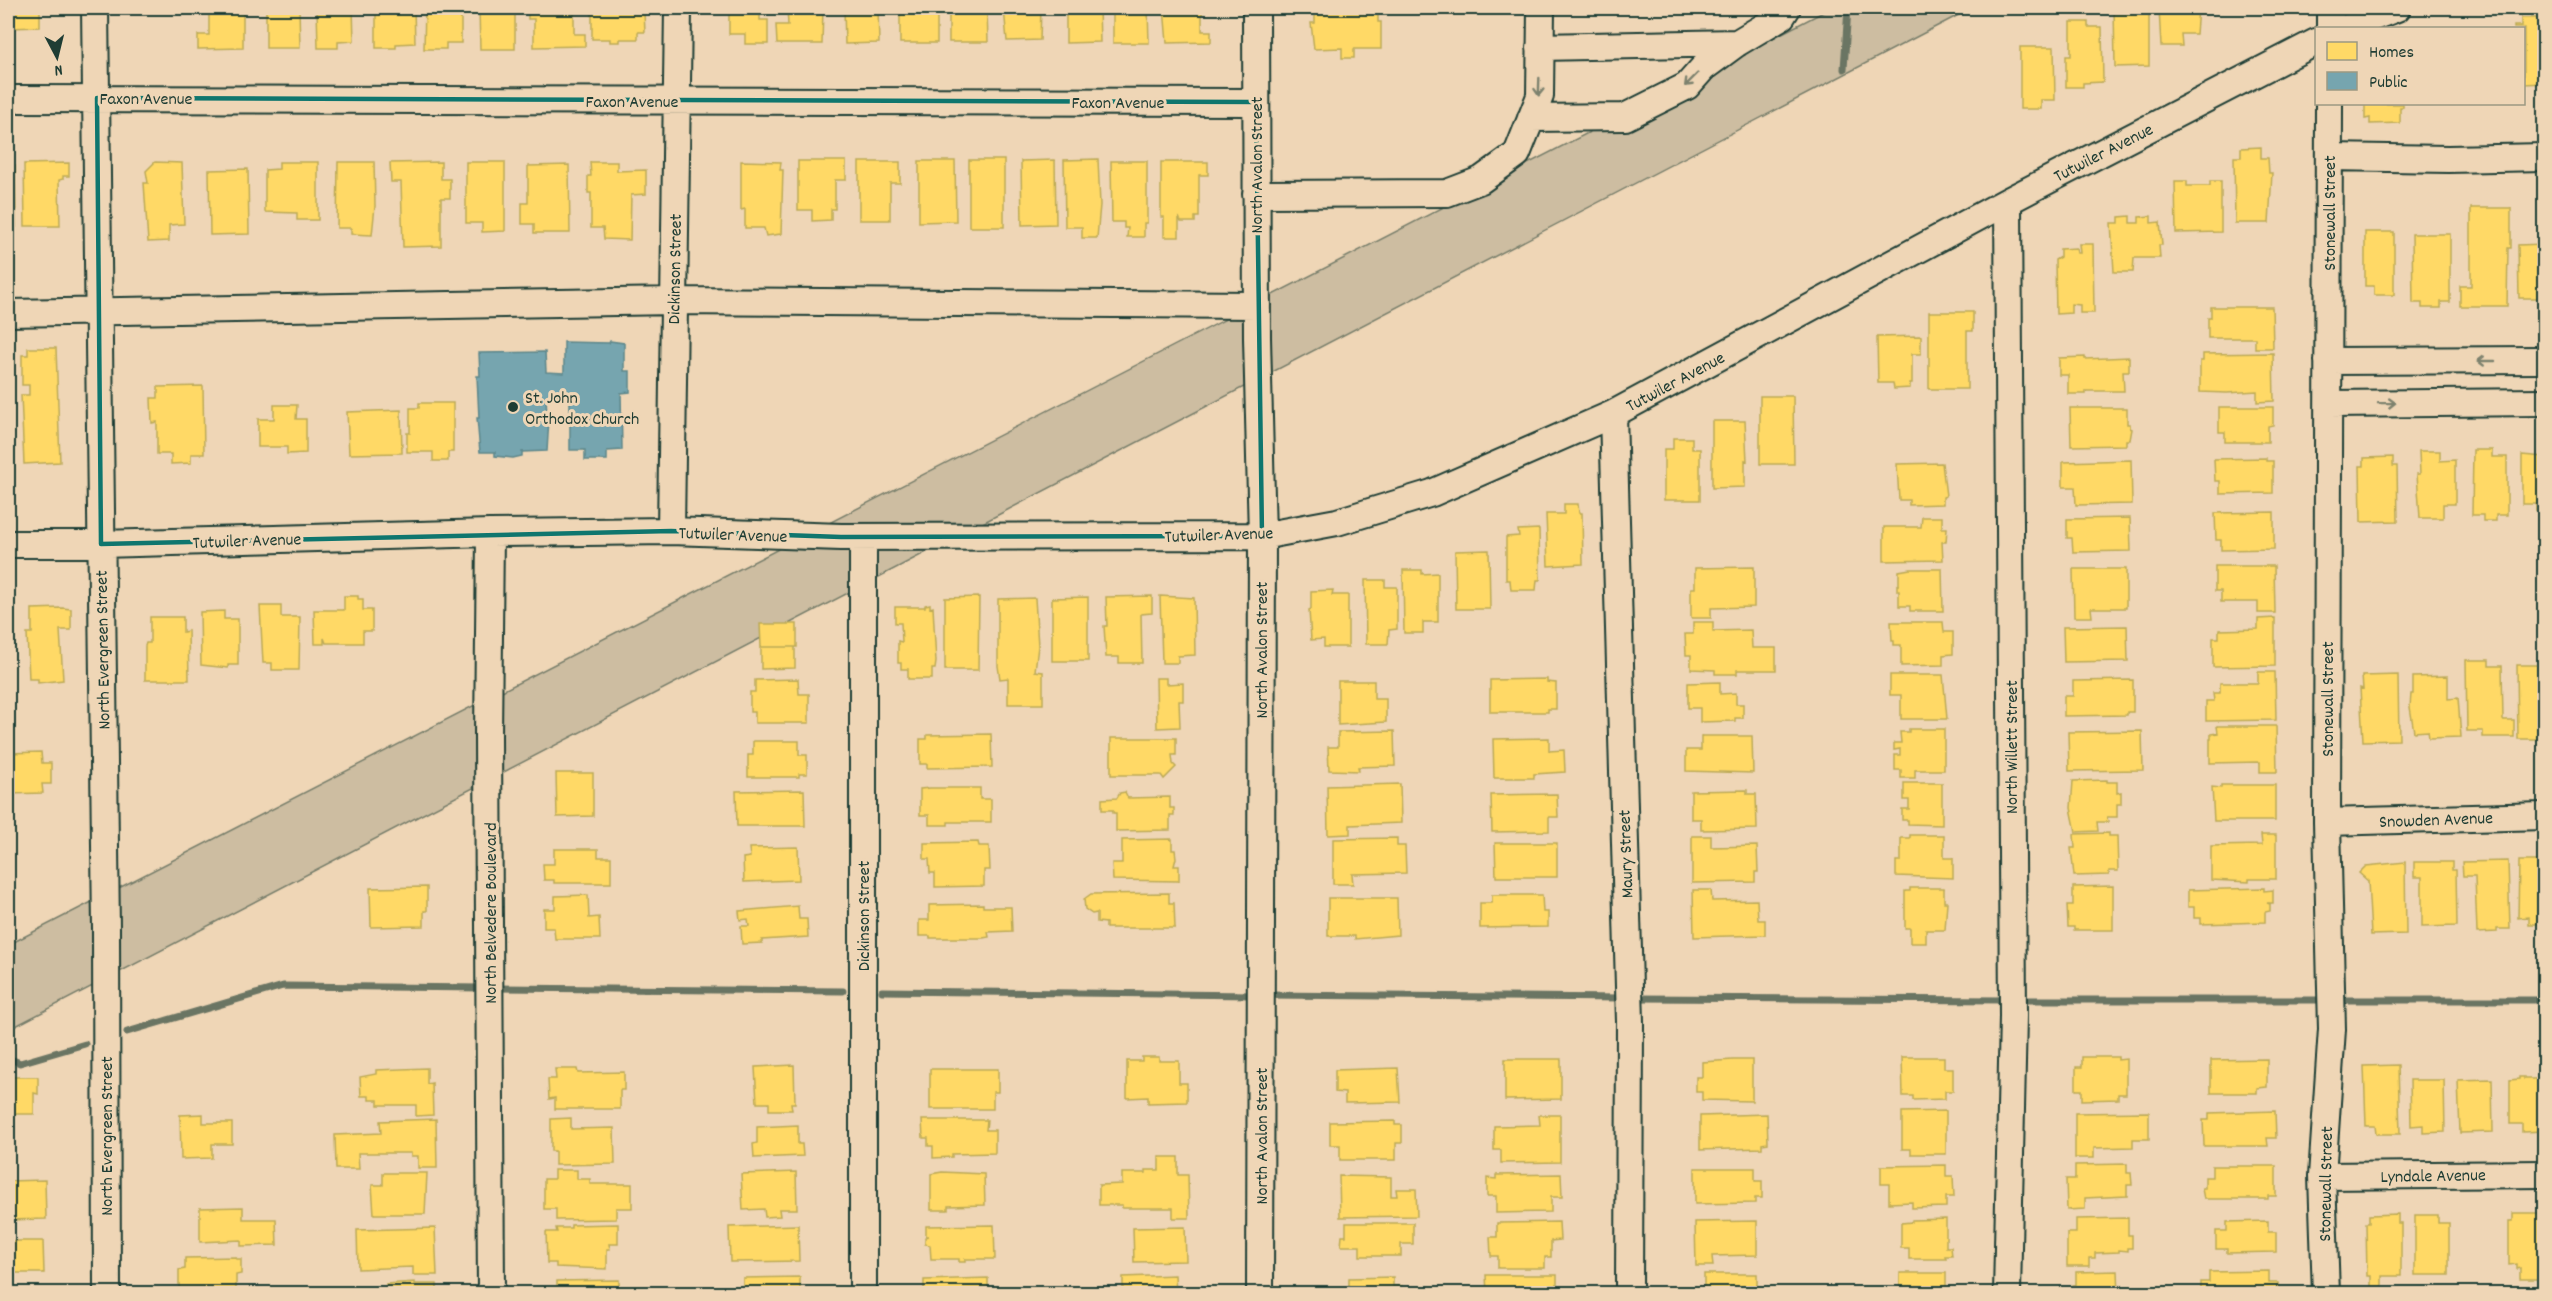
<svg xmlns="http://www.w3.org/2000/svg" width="2552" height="1301" font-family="Dekko,sans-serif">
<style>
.green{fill:#cdbda1;stroke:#767d6a;stroke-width:1.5}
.homes{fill:#ffd966;stroke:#bcaa57;stroke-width:1.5}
.public{fill:#76a5af;stroke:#5c868a;stroke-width:1.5}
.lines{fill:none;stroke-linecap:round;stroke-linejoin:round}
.stream{stroke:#6b7563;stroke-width:7}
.minor-casing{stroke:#1f3d34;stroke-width:30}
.minor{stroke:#efd6b6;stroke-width:26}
.oneway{stroke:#7d826e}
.marked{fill:none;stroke:#0f766e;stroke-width:4.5;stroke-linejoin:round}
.poi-dot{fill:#1f3d34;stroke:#efd6b6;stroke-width:2}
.labels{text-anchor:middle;stroke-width:6;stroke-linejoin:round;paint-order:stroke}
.street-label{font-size:18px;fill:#1f3d34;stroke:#efd6b6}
.poi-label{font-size:18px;fill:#1f3d34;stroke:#efd6b6;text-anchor:start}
</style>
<rect width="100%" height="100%" fill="#efd6b6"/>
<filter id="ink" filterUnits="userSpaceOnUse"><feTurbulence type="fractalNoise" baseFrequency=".0167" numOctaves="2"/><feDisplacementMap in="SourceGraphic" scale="12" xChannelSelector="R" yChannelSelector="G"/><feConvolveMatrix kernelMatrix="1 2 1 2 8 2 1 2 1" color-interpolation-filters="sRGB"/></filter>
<g filter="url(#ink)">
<path class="green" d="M1831 8H1972L8 1030V945Z"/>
<path class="homes" d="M8 8H40V27L9 28Z
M209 8H243V48L198 49V35H209Z
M266 8H299L300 48H266Z
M317 8H353L354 41 338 42V48H318Z
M376 8H414L415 43 396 44V48H376Z
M425 8H461V43H446V49H424Z
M479 8H515V49H480Z
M528 8H574V34H585V46L534 47V19H528Z
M592 8H638V12H644L645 32H638V39H620V42H610V39H592Z
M729 8H760V20H768V44H745V34H729Z
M787 8H823L822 44H777L776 25H788Z
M844 8H878L879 43 845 44Z
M900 8H937V43H900Z
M949 8H987L988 42H949Z
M1004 8H1041L1040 40 1007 41Z
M1066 8H1099L1100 42 1066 43Z
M1113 8H1148L1149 43H1113Z
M1164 8H1202V31H1211V42L1167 43Z
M1331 8V10L1378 9V22H1381V49H1354V58H1342V48L1314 49 1311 23H1315V10Z
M2114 8H2149V66L2115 67Z
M2159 8H2198L2196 34H2181L2182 46H2161Z
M2207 8H2245L2211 13V9Z
M2521 18H2544V83L2524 84V28H2514V26H2521Z
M2071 22H2088V27H2102L2103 82 2083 83V87H2066V56H2071Z
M2020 47H2054L2055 100H2041V109H2020Z
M2365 104H2403V107H2400V123L2370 124V118L2365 119Z
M2261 147V158H2268L2269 173H2272L2269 223H2235L2234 157H2241V148Z
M1098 159 1100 205 1097 238H1082V227H1065L1064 160Z
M969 160H1004V227H969Z
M1055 160 1056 224 1022 225 1021 161Z
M741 161 781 162 780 170H783L781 234 766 236 764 228H745V209L741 210Z
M798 161H846V180H835V209H831V220L812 221V210H798Z
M919 161H955L956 221 919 222Z
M1111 161H1147V223H1144V237H1127L1128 228H1124V222H1112Z
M155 162 182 163 184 224 169 225V241L148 242 144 183H148L146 171Z
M279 162H318V220H297V213L265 212V170L279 169Z
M338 162H374L375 206 372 235 351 234V228H337Z
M441 162V179H450V198H441V246L403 247 401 182H391L390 163Z
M466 162H505V231L482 232V223H466Z
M590 162H617V171L646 170V194L631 195 630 240 604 239 603 228H591V193H588V176H591Z
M859 162H900V183H890V220H859Z
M1161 162H1208V175H1199V217H1195V222H1181L1179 217V237H1164V217H1161Z
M69 163V176H63V179L59 180 60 226H25L24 164Z
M8 165H15L16 227H8Z
M569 165 570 233H534V224H522V203H528V166Z
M248 169 249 234 210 235 209 170Z
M2175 181H2187V186H2210V181H2221V232L2176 233Z
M2471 208H2511V248H2508L2507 306H2460V286H2471Z
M2130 216V223H2139V217L2151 216V223L2160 222 2162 245H2159L2160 258H2134L2133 272H2114L2111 223H2119V217Z
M2365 232H2394V295H2374V286H2365Z
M2412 234H2450V302H2441V308H2422V303H2413Z
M2079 244H2093L2094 313H2080V305L2071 304V313L2056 314 2055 260 2060 257V249L2076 248 2077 253H2080Z
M2544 244V298H2519L2518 245Z
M2211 307H2272L2273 348H2255V338H2208V318H2211Z
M1929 312H1973V331H1967V389H1929Z
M1921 336V354H1912V383H1910V388L1894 389 1893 383H1878L1877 337Z
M28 348H56L60 462 24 464 21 395H29V385H22V355H28Z
M2273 353 2274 401 2257 402V391L2227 393 2200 392V361H2203V354Z
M2085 357V359L2129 357V371H2123L2124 391H2086V394H2068V375H2059V358Z
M203 386 204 454H191V463L171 464V454H157V422L152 423 151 398H158V387Z
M1760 396H1793L1794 464H1760Z
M419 403H453V452H448V461H433V452H407V433H410V408H419Z
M274 405H297L296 419H306V453L287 454V447H258V419H274Z
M2219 407H2273V425L2268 426V442H2225V432H2219Z
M2070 408H2127V424H2130V428L2132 429 2130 440H2126V445L2071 446Z
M8 409H10V429H8Z
M401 410 402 453 349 454 347 412Z
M1712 421H1745L1747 461 1745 460V487L1712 488Z
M1673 438H1692V449H1700V500H1664V449H1673Z
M2473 450H2492V457H2507V515H2496V521H2483V515H2472Z
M2419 451H2440V461L2455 460V504H2443V518H2420L2417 474H2420Z
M2522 455 2544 457V510H2536V504H2522Z
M2393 457V466H2397L2398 521 2361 522 2360 466H2364V458Z
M2266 458V461H2273V493L2220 494V481H2215L2214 459Z
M2131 460 2132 504 2076 505 2075 487H2063V462Z
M1942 463 1946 496 1943 497V504L1909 505V500H1899L1897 464Z
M1564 504H1578L1579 513H1582L1583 564 1548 566 1546 514H1564Z
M2274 512V549L2221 550V540H2216L2215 513Z
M1922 517H1942V528H1947L1946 542H1942L1943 560 1884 561V527H1921Z
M2130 518 2131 551 2073 552 2072 538H2067V519Z
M1539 529 1540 580H1537L1536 590H1511L1510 580H1506V537L1519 536 1518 530Z
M1489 550 1490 609H1456L1455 551Z
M2215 566H2274L2275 613H2258V602H2221V591H2215Z
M1754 567V607L1711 608V618H1691V588H1695V568Z
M1910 569H1942L1943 611H1910V606H1899V591H1897V585H1899V571Z
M2073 569H2126V608H2091L2092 617H2074Z
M1403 570H1422V574L1438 573V622H1423V633H1404Z
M1365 580H1385V587H1397V629L1389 630 1388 644H1366Z
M1333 590 1332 595H1348V647H1324V639L1311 640 1309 610 1311 609V591Z
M344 596H358V599H363V610H372V631H363V643H326L324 638V644H315L314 610H344Z
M1152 596V613L1141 614 1142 663H1119V657H1106L1104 626H1107L1106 597Z
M1160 596 1194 598 1195 655 1178 656V663H1162Z
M979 597 978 670H945V598Z
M1088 597V661H1052V598Z
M1035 598 1038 646 1035 671 1043 672V704H1008V678L1000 679 998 666V599Z
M930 604V608L933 607 936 662 935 669H932V679H908V669H901V663H898V641L902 642 901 623H895V607H925V605Z
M260 606H281V617H300L299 670H272V663H263Z
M62 608 71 609V630H60L63 680 38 683V679H29L27 633H32V609Z
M224 611V619H238V665H228V668L201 665 200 612Z
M150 617H183V632L188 631 189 680H145V646L146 643H150Z
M2275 618V666L2213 667V638H2219V630L2258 629V619Z
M1693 622H1713V631L1751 630 1752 648H1776V670H1737V674H1715V670L1691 669V655H1686L1685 634H1693Z
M1891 622H1943L1944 632H1953V654L1943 655V665L1901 666V645H1894V641H1892Z
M760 624H797V647H761Z
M2127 626 2128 661 2064 662 2063 627Z
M761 647H795V668L761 669Z
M2466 660H2489V666H2502L2503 720H2514V737H2483V731H2467Z
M2517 665H2544V739H2518Z
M2258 672H2275L2276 720 2206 721V701H2214L2213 693H2220V683H2258Z
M1890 675H1943L1947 719H1901V695H1890Z
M2398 675 2399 740 2363 741 2360 688 2363 689 2362 676Z
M2448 676V699L2458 698 2461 737 2429 738 2428 731 2414 732 2410 707 2411 694H2413V677Z
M1156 678H1166V684L1183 683V701H1179L1180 727 1157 728Z
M798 679 799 694H809V723H755V712H750V692H755V680Z
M1547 679V682L1556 683V709H1548V712H1490V680Z
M2133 680V712H2127V715L2064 716V696H2073V681Z
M1338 681H1374V699H1386V722L1338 725Z
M1720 682V694L1736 693V704H1743V718H1735V721L1700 722V708H1688V683Z
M2217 726H2276L2277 772H2260V762L2210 763V739H2211V734L2218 733Z
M1909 729H1944V770H1915V778H1901V770H1895V755H1900V749L1894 750V743H1901L1900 732H1909Z
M1394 731 1395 766 1358 767 1359 771 1329 770 1328 747H1338V732Z
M2142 731 2143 770 2069 771 2068 732Z
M991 734 992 767 927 768V764H920V739H927V735Z
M1701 736H1752L1753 773 1686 771V750H1701Z
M1111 738H1176V755H1172L1173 764 1176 767 1164 779 1161 775H1111Z
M1549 738V751L1564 750 1565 772 1534 774V778H1494L1493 739Z
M753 741H799V755H807V774H799V777H748V755H753Z
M41 752 42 763H51V784H42L43 793 8 794V753Z
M556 773H593V816L557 817Z
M2107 780V782H2117V793L2121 792V804H2117V817H2107L2108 822H2097L2098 831 2076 832 2071 808 2073 781Z
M1904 783H1942V825L1908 824V820H1902V809H1909V800H1904Z
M1400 784 1401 823 1350 825V834L1328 835 1327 786Z
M2221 785H2275V821H2214L2212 787 2221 788Z
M930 788H980V799H991V822H948V825H929V815H920V789Z
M804 790 805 826H737L736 791Z
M1747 790V794H1756L1757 829 1701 830V819H1691V791Z
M1125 792 1128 798 1170 797V808H1174V815H1170V830L1116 831V813H1113V810H1102V799L1117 798 1120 793Z
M1557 794 1558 817H1549V831L1492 832 1491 795Z
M2109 833V836H2117L2118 871H2109V875L2074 876 2071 848H2075L2074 834Z
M1910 835H1944V858H1953V878L1896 876V861H1901V838H1910Z
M2261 835H2276V879H2249V882L2211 880V846L2262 845Z
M1692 836H1711V847L1757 846 1758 872H1755V882L1692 883Z
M1397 838V846H1405L1406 873 1352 874 1353 884H1333V839Z
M1172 839V850H1175L1176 858 1174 866H1179V881L1113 880 1112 863H1122V840Z
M978 842 979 846H989L990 870H984V886L935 887V873H930L929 859H924V843Z
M1495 843H1557V877H1496Z
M798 847 799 880 744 882 743 858 750 857 749 848Z
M554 849H598V857H611V883H554V880H544L543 864H554Z
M2508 861 2510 929H2497V932L2477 933 2475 876H2463L2462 862Z
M2519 861H2544V924H2529V917L2518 918Z
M2405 862 2406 934 2371 935 2368 881 2359 873 2366 866Z
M2414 862H2452V870H2456L2457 926 2422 927V877H2414Z
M2113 886V930H2074V927H2068L2067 905H2073V887Z
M427 887V911H424V926L371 927 370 888Z
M1910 888H1944V902H1947L1945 930H1926V943H1910V928H1905V891H1910Z
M2264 888V891L2273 890V903H2267L2270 904V911L2265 912V922L2201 924V918H2194V907H2188V890Z
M1693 890H1711L1712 901 1757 900 1758 920H1765V935L1694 937Z
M1169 893V903H1174L1175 928H1106V923L1097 922V913L1092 914 1085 909 1084 899 1091 894Z
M588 895 589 918 599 917 600 939H555L554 928H544V909H555V896Z
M1492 895H1542L1543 912H1548V927L1480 928V903H1492Z
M1328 898H1397L1398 935 1355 939V936H1328Z
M983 904V907H1011L1012 931 988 932 989 937 983 938H930V936H919V920H929V905Z
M798 906 799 919H807L808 937 762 940V943L742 944 741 926H749L748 919 740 920 739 911Z
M1142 1057H1159V1061H1179V1083H1187V1102L1148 1103V1097L1127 1098V1061H1142Z
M1902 1057H1944V1068H1953V1091H1945V1099L1913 1100V1096H1903Z
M2082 1057H2118V1060L2126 1059V1094H2118V1099L2082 1100V1090H2076V1067H2082Z
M1505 1059H1561V1099L1505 1100Z
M2267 1059V1087L2257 1088V1093H2211V1060Z
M1733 1060H1752V1101L1702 1100V1092H1696V1077H1702V1062Z
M794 1065 795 1103H791L792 1110H769V1103H757L755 1067Z
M2398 1065 2400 1134H2376L2375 1126H2366L2364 1066Z
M427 1068V1084L432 1083 433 1115 416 1116V1105H378V1100H369V1096H361L360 1077 376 1074V1070Z
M1398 1068 1400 1102 1345 1103V1093L1335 1092V1070Z
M555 1069H577L578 1073 624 1072V1090H620V1109H555V1098L549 1099 548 1079H556Z
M930 1069H998V1092H993V1109H930Z
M8 1077H38V1094L34 1093V1114H8Z
M2519 1077H2524V1079H2543L2544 1131 2522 1132V1124H2510V1080L2519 1079Z
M2492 1079 2493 1132 2460 1133 2458 1080Z
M2410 1080H2444L2445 1132 2423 1133V1125L2411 1126Z
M1946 1111V1154H1911V1149H1902V1112Z
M2275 1111 2276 1138H2267L2268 1146H2204L2203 1120H2209V1113Z
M2149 1112V1139H2133V1147L2094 1148V1158H2075V1113Z
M203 1114V1123H232V1144H212V1158L181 1159 180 1115Z
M1767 1114 1768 1143 1762 1144V1148L1700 1150V1116Z
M1539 1115H1560V1162L1501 1163V1150H1494V1126L1540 1125Z
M571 1118V1129L614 1128 615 1164 555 1165V1151H551V1119Z
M436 1119 437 1168H418V1156H411V1153H358L359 1169H336L335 1135 381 1133 380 1121Z
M922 1120H987L986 1130H995V1153L952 1154V1157L933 1158V1146H928V1138H923Z
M1395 1121V1125H1402V1143H1396V1160H1340V1145H1330V1122Z
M798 1125V1144H802L803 1156 754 1158 753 1144 757 1143V1127Z
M1159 1157H1178V1175H1188L1189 1218H1173V1208H1122V1205H1099V1185L1122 1184V1173H1146V1170H1159Z
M2127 1164V1173H2131L2132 1185H2127V1196L2085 1198V1209L2067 1210 2066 1179H2075V1165Z
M1946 1165V1176H1953L1954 1197H1946V1207L1912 1208V1202L1889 1203V1184H1881V1166Z
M2212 1166H2276V1196H2268V1199H2204L2202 1189H2205V1177H2212Z
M1695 1168H1755V1181H1762V1198H1755V1203L1695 1204Z
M554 1170H577V1179H590V1184H632V1208H616V1219L556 1220V1209H544V1179H554Z
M796 1172 797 1209H779L780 1216 765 1217 764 1209 743 1210 741 1174Z
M942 1172 984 1174 985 1205 948 1206V1210H931V1174Z
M383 1173H427L425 1214H374L372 1185H383Z
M1561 1174 1562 1197H1551V1212L1496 1213V1196H1487V1178L1496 1179V1175Z
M1339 1176 1391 1177V1196H1397L1396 1189H1416L1417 1216 1340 1217Z
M45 1180 46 1219 8 1220V1181Z
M243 1207V1219H276L277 1245 241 1246V1240L200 1242V1208Z
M2513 1213H2542V1221H2544V1279H2520V1268L2516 1269V1264L2509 1265V1221H2513Z
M2398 1214V1223H2401V1276H2382V1288H2371V1276H2367L2366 1223H2369V1215Z
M2415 1215H2438V1223H2449V1275H2415Z
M2128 1218V1235H2132V1248H2128V1251L2119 1250V1252L2095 1253V1258H2089V1266H2067V1233H2076V1219Z
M1946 1219V1247H1951L1952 1256H1945L1946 1259H1909V1248H1901V1223L1912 1222V1220Z
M1757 1221V1255L1712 1256 1713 1266H1696L1695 1222Z
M2268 1221V1232H2276V1252L2227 1253V1249H2216V1231H2227V1222Z
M1559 1222 1560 1240 1551 1241V1257H1545V1268H1498V1256H1491L1490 1237H1497V1223Z
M1346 1223H1413V1244H1401V1256H1360V1246H1341L1342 1236H1346Z
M618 1224V1244H609L610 1249H607V1269L556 1267V1263H547L546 1232H557L556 1228H571V1225Z
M798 1225 799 1261 730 1262 729 1227Z
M994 1225 995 1259H965V1262H959V1259H931L930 1245 925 1244V1237L929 1236H926V1226Z
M1185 1227 1186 1261 1134 1262 1133 1228Z
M435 1228 437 1275H413V1267L358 1269 357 1230Z
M8 1241H43L44 1273H8Z
M236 1257V1259H241V1274L236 1275V1294H179V1270L185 1269V1258Z
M2118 1271 2119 1294H2073V1285H2076V1272Z
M2269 1271V1283H2278V1294H2201V1282H2209V1272Z
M1900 1273H1946V1294H1900Z
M1704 1274H1757V1294H1695V1290H1704Z
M1175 1275 1176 1294H1123V1277Z
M1486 1275H1557V1294H1487Z
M800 1277V1293L809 1294H743V1278Z
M1393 1277V1286H1402V1294H1349V1278Z
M988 1278V1294H924V1280Z
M619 1280V1294H550V1288H557V1281Z
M415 1282V1284H437V1294H365V1292L386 1291V1284Z
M8 1292H46V1294H8Z
M1778 1292H1806V1294H1778Z"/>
<path class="public" d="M610 341 624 343V371H630V392L621 393 622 450 607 451V460H585V450H570V394H562L546 396 547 418H549L547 451 522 452V456L513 458 495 456V452H480L477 418H479L477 376H480L479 353 545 352 546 372 564 373V342L609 343Z"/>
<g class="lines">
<path class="stream" d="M1844 69 1848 8
M495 988 843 991
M882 991 1255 995
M1266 995 1624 998
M1635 998 2008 1000
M2019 1000H2326
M2337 1000H2544
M127 1032 283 986 484 988
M8 1058 20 1063 85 1044"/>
<g class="minor-casing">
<path id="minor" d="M95 8 106 929 107 1294
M1256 8 1257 338 1262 536 1260 1294
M2330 8V28
M2346 28 2397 8
M1540 47 1737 43
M8 99 1256 102
M1531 118 1625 117 1687 86 1703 68 1737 43 1782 16 1787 8
M2329 157 2448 159 2544 157
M1256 194 1447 193 1481 180 1517 154 1540 96 1541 8
M8 313 674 301 1257 305
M2328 361 2544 360
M2329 404 2544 402
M1613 414 1630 1022 1629 1294
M671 531 678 8
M490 533 488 736 491 1294
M863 538V1294
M8 544H101L490 533 671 531 841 537 1262 536 1337 522 1432 493 1613 414 2008 201 2316 42
M2327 822 2544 816
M2322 1176 2544 1174
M2007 1294 2013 1016 2008 201
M2326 1294 2322 1176 2332 1029 2327 822 2329 104"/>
</g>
<use href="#minor" class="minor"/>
</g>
<defs><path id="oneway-shaft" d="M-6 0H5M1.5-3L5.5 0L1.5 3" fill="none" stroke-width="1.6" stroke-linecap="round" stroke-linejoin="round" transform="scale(1.5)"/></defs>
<g class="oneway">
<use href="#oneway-shaft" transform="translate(1691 80) rotate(135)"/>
<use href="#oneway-shaft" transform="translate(1539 87) rotate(92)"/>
<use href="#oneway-shaft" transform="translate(2486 361) rotate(180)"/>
<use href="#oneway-shaft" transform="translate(2387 403) rotate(-1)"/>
</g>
</g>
<path class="marked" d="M97 98 1256 102 1262 536 841 537 671 531 101 544Z"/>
<circle class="poi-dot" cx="513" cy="407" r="6"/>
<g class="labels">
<g class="street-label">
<text x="146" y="104">Faxon Avenue</text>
<text x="632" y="107">Faxon Avenue</text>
<text x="1118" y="108">Faxon Avenue</text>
<text transform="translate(2103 152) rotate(-27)" y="6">Tutwiler Avenue</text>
<text transform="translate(1256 165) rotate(-90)" y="6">North Avalon Street</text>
<text transform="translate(2329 213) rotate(-90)" y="6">Stonewall Street</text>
<text transform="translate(674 269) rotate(-89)" y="6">Dickinson Street</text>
<text transform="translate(1675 381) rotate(-28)" y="6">Tutwiler Avenue</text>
<text transform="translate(733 534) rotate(2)" y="6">Tutwiler Avenue</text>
<text transform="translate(1219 534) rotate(-2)" y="6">Tutwiler Avenue</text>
<text transform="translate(247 540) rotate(-2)" y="6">Tutwiler Avenue</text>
<text transform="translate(102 650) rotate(-91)" y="6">North Evergreen Street</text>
<text transform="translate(1261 650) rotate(-90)" y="6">North Avalon Street</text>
<text transform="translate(2327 699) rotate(-90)" y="6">Stonewall Street</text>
<text transform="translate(2011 747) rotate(-90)" y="6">North Willett Street</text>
<text transform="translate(2436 819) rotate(-2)" y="6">Snowden Avenue</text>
<text transform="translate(1625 854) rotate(-92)" y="6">Maury Street</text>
<text transform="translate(490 913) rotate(-90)" y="6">North Belvedere Boulevard</text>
<text transform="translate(863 916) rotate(-90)" y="6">Dickinson Street</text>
<text transform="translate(106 1136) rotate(-90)" y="6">North Evergreen Street</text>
<text transform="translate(1261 1136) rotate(-90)" y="6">North Avalon Street</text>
<text transform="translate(2433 1175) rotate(-1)" y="6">Lyndale Avenue</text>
<text transform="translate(2325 1184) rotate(-89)" y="6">Stonewall Street</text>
</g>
<g class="poi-label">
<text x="525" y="403">St. John<tspan x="525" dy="21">Orthodox Church</tspan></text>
</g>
</g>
<rect width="2552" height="1301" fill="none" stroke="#efd6b6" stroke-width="30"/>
<rect x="15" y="15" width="2522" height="1271" fill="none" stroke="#1f3d34" stroke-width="2" filter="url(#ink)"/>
<rect x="2315" y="27" width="210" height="78" fill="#efd6b6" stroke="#9c9982" stroke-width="1.5"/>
<rect x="2327" y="42" width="30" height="18" fill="#ffd966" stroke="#9c9982" stroke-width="1.5"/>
<text x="2369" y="57" font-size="18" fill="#1f3d34">Homes</text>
<rect x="2327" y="72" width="30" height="18" fill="#76a5af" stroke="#9c9982" stroke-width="1.5"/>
<text x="2369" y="87" font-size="18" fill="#1f3d34">Public</text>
<g transform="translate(57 57) rotate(173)" stroke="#efd6b6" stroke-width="4.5" paint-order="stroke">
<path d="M0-4.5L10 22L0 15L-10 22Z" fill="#1f3d34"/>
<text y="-9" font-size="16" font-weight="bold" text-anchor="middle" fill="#1f3d34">N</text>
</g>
</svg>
